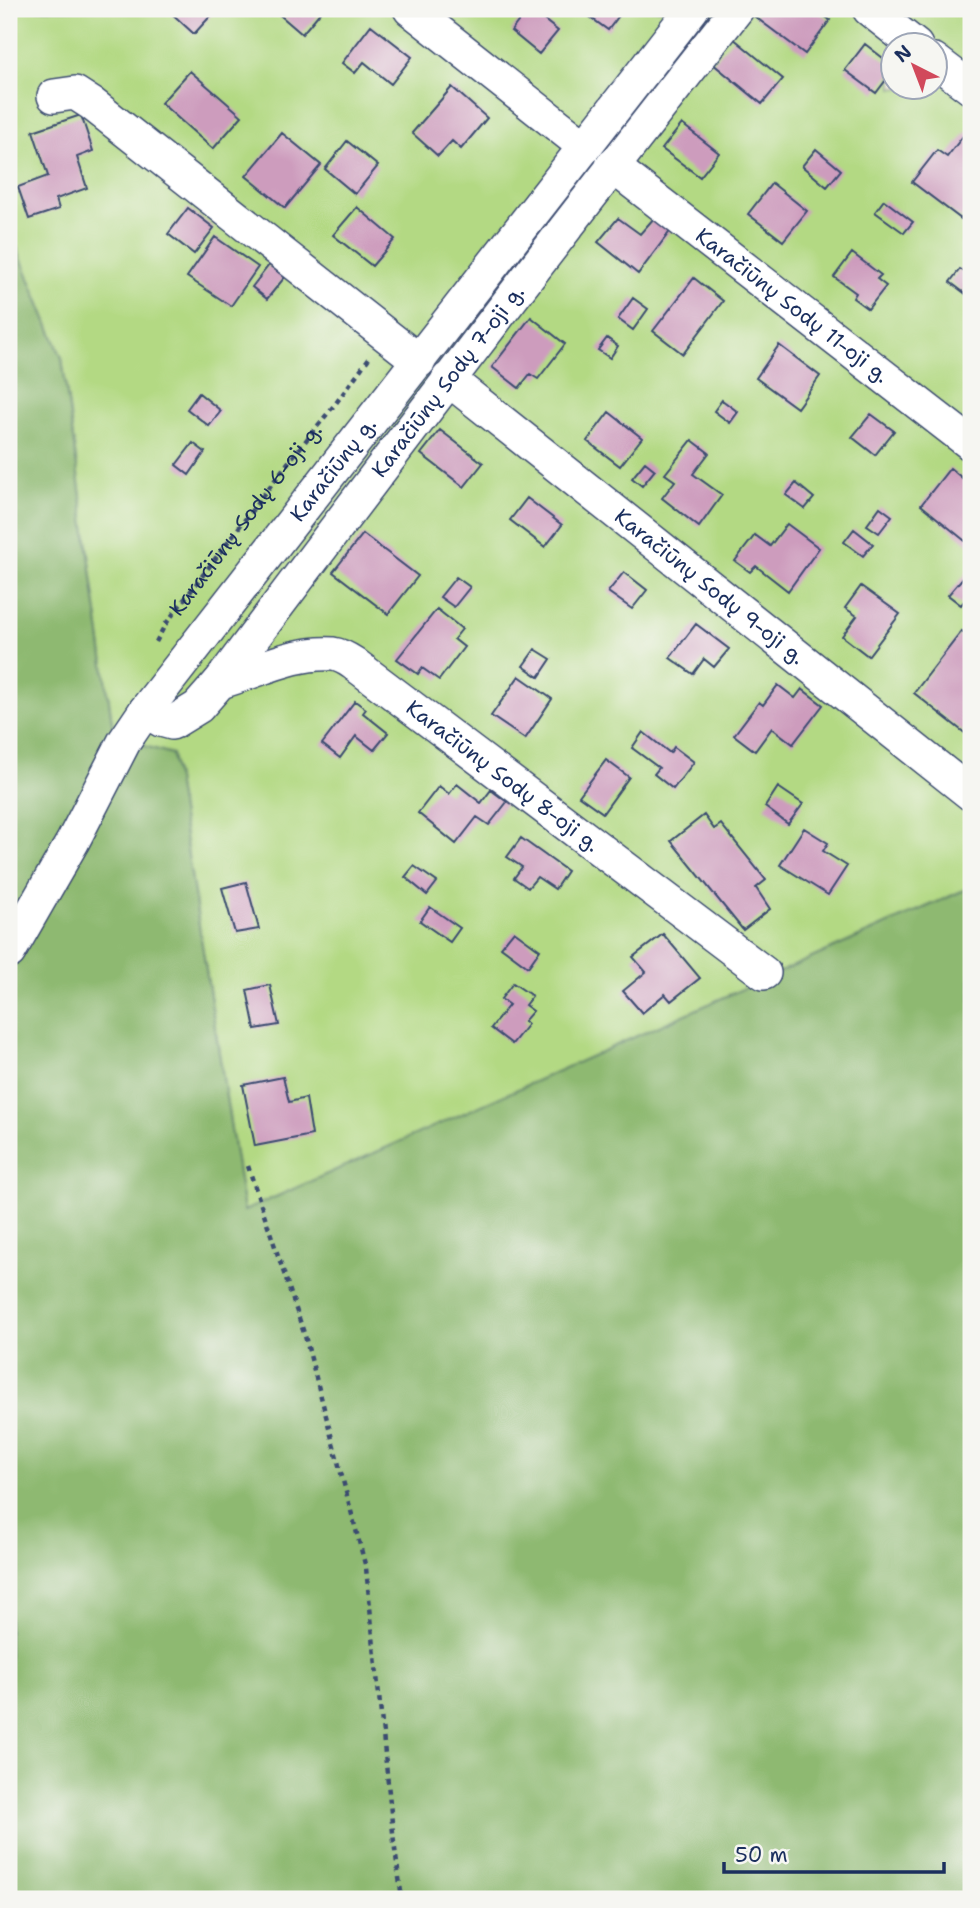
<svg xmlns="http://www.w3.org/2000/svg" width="980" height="1908" font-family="'Shantell Sans',sans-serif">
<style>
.green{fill:#b3d983;stroke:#678470;stroke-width:2;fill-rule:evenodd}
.forest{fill:#8eb971;stroke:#547468;stroke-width:2}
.building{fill:#cd9cbd}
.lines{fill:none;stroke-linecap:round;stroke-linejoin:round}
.street-casing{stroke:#3b4b70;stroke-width:36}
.path{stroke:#3b4b70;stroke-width:4.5;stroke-dasharray:5 5;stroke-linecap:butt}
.street{stroke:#fff;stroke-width:33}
.labels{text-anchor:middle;stroke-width:6;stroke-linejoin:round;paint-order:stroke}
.street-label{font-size:21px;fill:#1b2f5e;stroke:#f6f6f2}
</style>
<rect width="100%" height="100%" fill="#f6f6f2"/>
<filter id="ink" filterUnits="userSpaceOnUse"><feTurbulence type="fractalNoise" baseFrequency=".0143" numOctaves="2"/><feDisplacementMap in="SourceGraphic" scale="14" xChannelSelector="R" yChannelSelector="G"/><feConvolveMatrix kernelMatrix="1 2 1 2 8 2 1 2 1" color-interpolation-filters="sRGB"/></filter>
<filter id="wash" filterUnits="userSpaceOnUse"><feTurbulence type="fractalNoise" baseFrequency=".00686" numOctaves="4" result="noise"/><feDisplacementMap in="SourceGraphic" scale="28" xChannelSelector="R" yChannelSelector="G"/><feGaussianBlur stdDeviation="1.57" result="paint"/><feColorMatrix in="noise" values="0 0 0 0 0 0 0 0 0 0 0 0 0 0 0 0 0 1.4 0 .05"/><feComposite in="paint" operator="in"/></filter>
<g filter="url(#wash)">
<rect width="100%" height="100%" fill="#f1e8d3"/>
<path class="green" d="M9 9H971V887L244 1212 172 754 114 737 62 358 9 229ZM892 46H934V88H892Z"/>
<path class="forest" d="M9 229 62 358 114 737 172 754 244 1211 971 887V1899H9Z"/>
<g id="blocks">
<path class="building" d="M167 9H217L194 34Z
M263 9H323L302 34 274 10 270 15Z
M528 9H543L538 15 558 31 539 54 511 31Z
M579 9H624L608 30Z
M760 9H815L830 20 805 54 754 16Z
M371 25 412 57 391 84 364 62 355 73 342 63Z
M733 38 783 79 762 104 712 63Z
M865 44 892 65V72L876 93 845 70Z
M190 71 242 116 213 149 161 103Z
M452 87 487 118 461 149 452 141 438 156 412 133Z
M81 115 93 151 77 157 87 188 56 199 59 209 29 219 18 187 48 176 33 131Z
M682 124 719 153 700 177 662 149Z
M967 131 971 134V205L961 219 912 182 937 150 947 157Z
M282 133 321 165 285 208 246 176Z
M347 141 378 166 355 194 325 169Z
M816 149 841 170 827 187 802 166Z
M772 183 807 211 783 241 748 214Z
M884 200 913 222 904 233 875 212Z
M357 207 395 239 372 266 333 235Z
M188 208 214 228 194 254 168 234Z
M655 217 671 230 638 274 598 242 618 218 640 234Z
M215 237 258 267 231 306 187 277Z
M852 253 881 275 877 279 886 286 868 309 853 298 856 293 834 277Z
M269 265 285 277 267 299 252 287Z
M960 269 971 276V298L950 282Z
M694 278 723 301 683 354 653 331Z
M633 298 648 309 633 330 618 319Z
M531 317 565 344 538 379 530 374 519 388 492 367Z
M607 338 618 346 610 358 598 350Z
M779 345 820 376 797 408 756 378Z
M199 393 221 411 209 426 187 409Z
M722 400 738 412 730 423 714 411Z
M609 412 642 438 620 466 587 441Z
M871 414 894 431 875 455 852 437Z
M440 430 483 463 464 487 421 454Z
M692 440 709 453 693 474 722 495 699 527 662 498 675 481 665 474Z
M193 443 205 452 189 475 176 465Z
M645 462 655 470 642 486 632 478Z
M950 468 967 482 971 476V543L970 545 921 505Z
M796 483 814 498 805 509 786 495Z
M527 498 562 525 545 547 510 520Z
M880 507 892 516 879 533 867 525Z
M787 524 819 548 788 591 756 566 750 572 735 561 755 535 770 546Z
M854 529 873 544 863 556 844 542Z
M363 534 418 576 388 614 333 572Z
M971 568V593L961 605 948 595Z
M624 572 647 590 632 609 608 592Z
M456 577 470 587 454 607 440 597Z
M861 586 900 614 868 656 842 636 857 616 845 608Z
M437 609 462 629 454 639 464 647 439 680 422 668 418 674 397 659Z
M696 624 729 649 714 667 704 659 693 674 670 658Z
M962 631 971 638V738L914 693Z
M535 649 551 659 539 677 523 666Z
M519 676 552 699 525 739 491 716Z
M778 685 795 698 802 689 823 705 793 744 772 728 755 751 734 735 759 702 763 705Z
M355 701 366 709 363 713 388 733 374 750 356 736 340 758 322 744Z
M643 732 670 753 674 747 694 762 673 789 654 774 659 768 632 748Z
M606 760 629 777 603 813 579 796Z
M457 784 481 803 491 790 507 802 489 825 477 817 456 844 418 813 439 786 449 794Z
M778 787 803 804 788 824 765 807Z
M704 815 714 829 721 824 766 880 756 888 770 909 743 930 671 841Z
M804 828 828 843 823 851 847 866 828 895 780 865Z
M521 838 567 871 555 889 537 877 528 888 514 878 522 867 507 857Z
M414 866 437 882 427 895 405 877Z
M246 882 259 929 235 933 222 888Z
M430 907 460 928 450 942 420 921Z
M514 931 540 950 528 967 501 947Z
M663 934 700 978 671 1001 665 994 642 1013 623 991 646 972 633 957Z
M513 983 532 996 525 1005 533 1011 524 1021 528 1024 512 1044 491 1028 509 1005 501 999Z
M270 985 279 1025 255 1029 247 990Z
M283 1077 289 1102 306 1098 312 1135 255 1146 243 1085Z"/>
</g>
</g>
<g filter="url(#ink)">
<use href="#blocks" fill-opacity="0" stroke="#3b4b70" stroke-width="2"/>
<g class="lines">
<g class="street-casing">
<g id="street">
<path d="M410 9 584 146"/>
<path d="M869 9 916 46"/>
<path d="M934 60 971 88"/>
<path d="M54 96 75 93 92 104 419 361"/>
<path id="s2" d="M612 166 971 444"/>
<path id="s3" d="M448 379 971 794"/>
<path id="s4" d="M220 682C257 672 294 651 333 654 340 655 347 659 353 663L764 973"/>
<path id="s5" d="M145 711 161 720 172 723 198 707 220 682C390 456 561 231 737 9"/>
<path id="s6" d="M9 952 73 841 124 742 145 711 692 9"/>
</g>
</g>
<g class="path">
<path id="s1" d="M156 642 165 625 287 464 336 403 369 358"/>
<path d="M248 1166 305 1336 366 1568 394 1842 402 1899"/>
</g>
<use href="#street" class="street"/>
</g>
</g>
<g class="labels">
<g class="street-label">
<text dy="7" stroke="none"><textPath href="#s2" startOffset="228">Karačiūnų Sodų 11-oji g.</textPath></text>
<text dy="7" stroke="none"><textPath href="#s5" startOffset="471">Karačiūnų Sodų 7-oji g.</textPath></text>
<text dy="7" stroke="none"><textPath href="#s6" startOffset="583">Karačiūnų g.</textPath></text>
<text dy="7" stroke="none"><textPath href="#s1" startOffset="152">Karačiūnų Sodų 6-oji g.</textPath></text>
<text dy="7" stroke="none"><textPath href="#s3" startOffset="334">Karačiūnų Sodų 9-oji g.</textPath></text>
<text dy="7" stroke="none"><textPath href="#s4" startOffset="327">Karačiūnų Sodų 8-oji g.</textPath></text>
</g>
</g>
<rect width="980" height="1908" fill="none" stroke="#f6f6f2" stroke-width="35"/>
<g transform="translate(914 66) rotate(318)"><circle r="33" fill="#f6f6f2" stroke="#9ea6b7" stroke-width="2"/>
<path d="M0-5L12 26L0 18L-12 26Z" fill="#d1495b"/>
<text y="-10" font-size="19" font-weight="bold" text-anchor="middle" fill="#1b2f5e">N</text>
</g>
<path d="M724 1862v10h220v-10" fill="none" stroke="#1b2f5e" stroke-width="3.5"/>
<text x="735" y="1862" font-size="21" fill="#1b2f5e" stroke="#f6f6f2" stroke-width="5" paint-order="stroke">50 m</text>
</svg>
